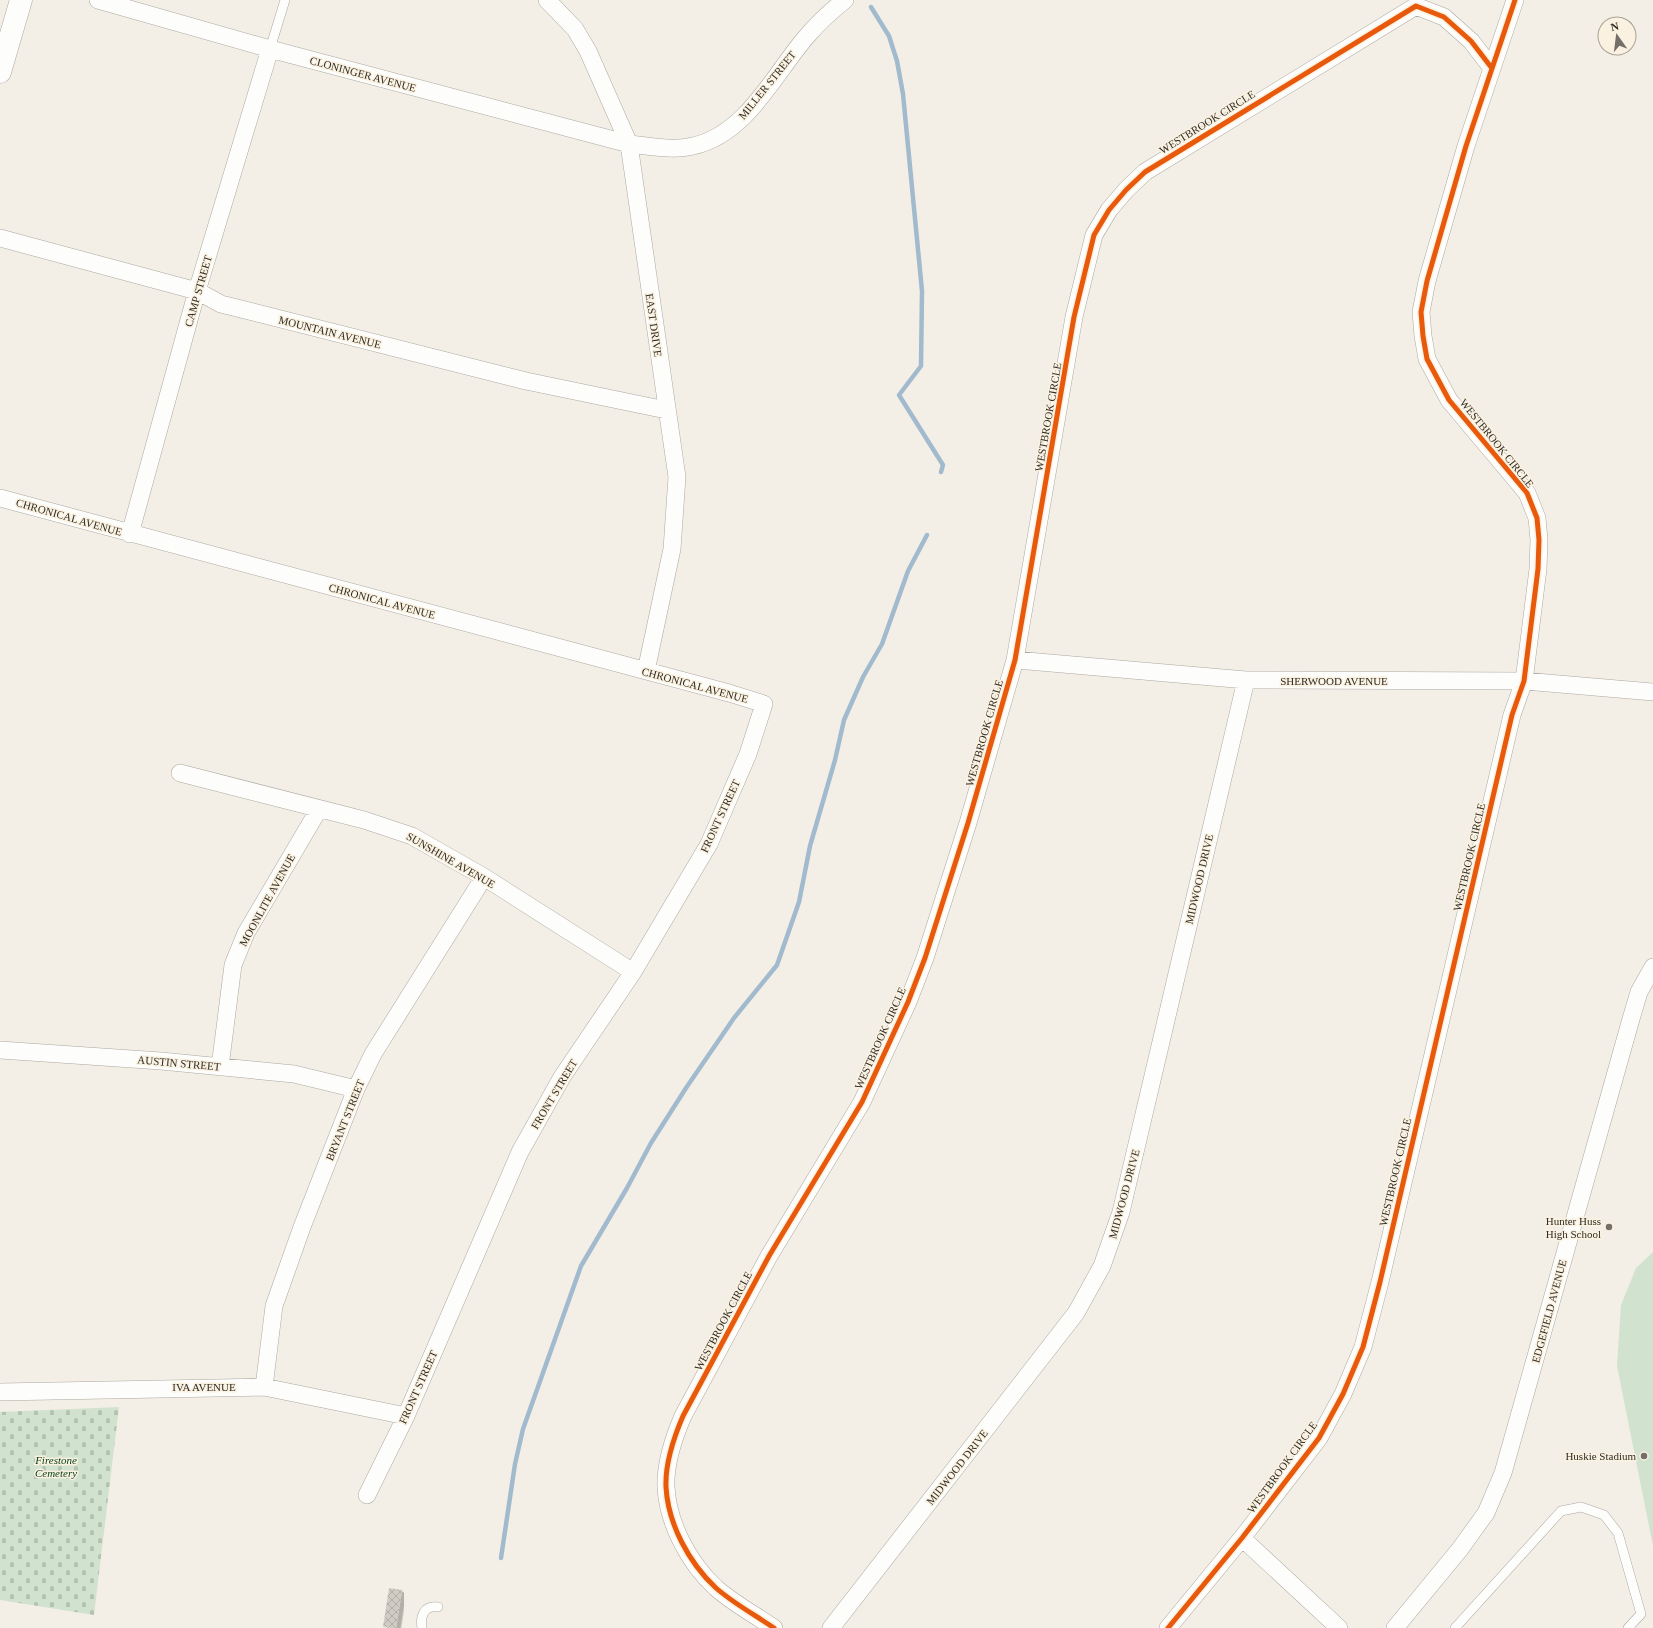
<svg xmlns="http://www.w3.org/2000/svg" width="1653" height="1628" font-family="Georgia,serif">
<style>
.green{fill:#d1e2ce}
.cemetery{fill:url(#cemetery-stones)}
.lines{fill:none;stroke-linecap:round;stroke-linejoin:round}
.stream{stroke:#a1bacd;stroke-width:4.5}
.building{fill:url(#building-cross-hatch);filter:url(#shadow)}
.lane-casing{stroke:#aca8a1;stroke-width:10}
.street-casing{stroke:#aca8a1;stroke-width:18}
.secondary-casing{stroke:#aca8a1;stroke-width:23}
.lane{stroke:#fdfdfb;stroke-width:9}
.street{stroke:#fdfdfb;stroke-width:17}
.secondary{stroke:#fdfdfb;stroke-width:22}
.cycleway-casing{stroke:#faf1e0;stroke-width:8}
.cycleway{stroke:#e8590c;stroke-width:5}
.poi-dot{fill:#747069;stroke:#faf1e0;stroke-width:1.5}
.labels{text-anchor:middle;stroke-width:3;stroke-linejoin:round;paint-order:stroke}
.street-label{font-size:11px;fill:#2f2c25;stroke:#faf1e0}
.poi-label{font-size:11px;fill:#2f2c25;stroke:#faf1e0;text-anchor:end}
.park-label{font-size:11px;font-style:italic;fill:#003e16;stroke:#faf1e0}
</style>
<defs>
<pattern id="cemetery-stones" width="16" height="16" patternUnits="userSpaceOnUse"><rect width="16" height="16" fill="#d1e2ce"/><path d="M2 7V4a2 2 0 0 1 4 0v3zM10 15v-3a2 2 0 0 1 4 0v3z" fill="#b4c2b1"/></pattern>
<pattern id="building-cross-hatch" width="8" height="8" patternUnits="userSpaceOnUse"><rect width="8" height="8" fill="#d0ccc4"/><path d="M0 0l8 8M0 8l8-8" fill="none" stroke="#b3afa8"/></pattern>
<filter id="shadow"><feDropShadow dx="4.5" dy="2.5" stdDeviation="0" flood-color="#0004"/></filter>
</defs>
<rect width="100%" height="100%" fill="#f4efe6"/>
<path class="green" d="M1653 1252V1546L1617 1366 1621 1305 1636 1268Z"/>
<path class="cemetery" d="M119 1407 94 1615 0 1600V1412Z"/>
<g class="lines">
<path class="stream" d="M871 7 889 36 897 61 903 94 922 291 921 366 899 395 943 465 941 472
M501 1558 515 1464 523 1429 581 1266 627 1188 651 1143 686 1088 734 1018 777 965 799 902 810 846 835 760 844 720 863 677 882 644 908 571 927 535"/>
</g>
<path class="building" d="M389 1588 402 1590 396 1628 383 1627Z"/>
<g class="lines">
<g class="lane-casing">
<path id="lane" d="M270 49 285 0
M422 1628C420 1616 424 1605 438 1607
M1455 1628 1561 1511 1581 1507 1604 1515 1618 1533 1641 1614 1628 1628"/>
</g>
<g class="street-casing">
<path id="street" d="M98 0 270 49 629 144C649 146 673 151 693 146 747 134 774 74 807 36 819 22 831 11 845 0
M547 0 575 29 588 51 629 144 677 477 672 549 646 671
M0 238 197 291 221 304 526 381 666 410
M0 498 729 693 764 704 748 754 709 844 633 972 562 1077 520 1152 406 1416 367 1495
M130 534 197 291 270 49
M1015 660 1246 680 1524 681 1653 692
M180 773 364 820 412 836 484 877 633 972
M0 1050 161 1061 294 1074 356 1089
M220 1067 233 965 246 933 319 809
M264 1387 274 1306 302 1227 356 1089 373 1054 484 877
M0 1392 264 1387 406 1416
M1242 1538 1339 1628
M774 1628C755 1615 733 1603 716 1588 689 1563 668 1524 666 1487 665 1464 674 1437 683 1416L769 1256 862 1102 908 1002 925 958 968 823 1015 660 1074 317 1094 235 1109 210 1126 190 1145 172 1416 6 1444 17 1471 41 1491 67
M831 1628 1076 1313 1102 1266 1121 1212 1246 680
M1168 1628 1242 1538 1319 1438 1343 1394 1363 1347 1380 1282 1512 715 1524 681 1538 569 1539 540 1537 518 1527 493 1449 400 1427 359 1423 336 1421 312 1427 281 1466 146 1515 0
M1395 1628 1460 1549 1486 1513 1503 1473 1631 1019 1639 992 1653 967"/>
</g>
<g class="secondary-casing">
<path id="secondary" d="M0 72 21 0"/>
</g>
<use href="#lane" class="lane"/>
<use href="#street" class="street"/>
<use href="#secondary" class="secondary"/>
<g class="cycleway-casing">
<path id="cycleway" d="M774 1628C755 1615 733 1603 716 1588 689 1563 668 1524 666 1487 665 1464 674 1437 683 1416L769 1256 862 1102 908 1002 925 958 968 823 1015 660 1074 317 1094 235 1109 210 1126 190 1145 172 1416 6 1444 17 1471 41 1491 67
M1168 1628 1242 1538 1319 1438 1343 1394 1363 1347 1380 1282 1512 715 1524 681 1538 569 1539 540 1537 518 1527 493 1449 400 1427 359 1423 336 1421 312 1427 281 1466 146 1515 0"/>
</g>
<use href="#cycleway" class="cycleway"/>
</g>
<g class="poi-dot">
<circle cx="1609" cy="1227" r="4"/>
<circle cx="1644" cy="1456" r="4"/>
</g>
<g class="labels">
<g class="street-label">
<text transform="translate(363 74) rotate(15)" y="4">CLONINGER AVENUE</text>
<text transform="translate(767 85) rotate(-51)" y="4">MILLER STREET</text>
<text transform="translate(1207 122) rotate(-32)" y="4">WESTBROOK CIRCLE</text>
<text transform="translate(198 291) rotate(-74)" y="4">CAMP STREET</text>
<text transform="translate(654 325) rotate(82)" y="4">EAST DRIVE</text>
<text transform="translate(330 332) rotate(14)" y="4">MOUNTAIN AVENUE</text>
<text transform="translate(1048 417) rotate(-80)" y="4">WESTBROOK CIRCLE</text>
<text transform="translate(1497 443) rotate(51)" y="4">WESTBROOK CIRCLE</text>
<text transform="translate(69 517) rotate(16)" y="4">CHRONICAL AVENUE</text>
<text transform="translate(382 601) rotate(15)" y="4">CHRONICAL AVENUE</text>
<text x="1334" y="685">SHERWOOD AVENUE</text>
<text transform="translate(695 685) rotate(15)" y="4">CHRONICAL AVENUE</text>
<text transform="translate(984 733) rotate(-74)" y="4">WESTBROOK CIRCLE</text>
<text transform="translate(720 816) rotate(-65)" y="4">FRONT STREET</text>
<text transform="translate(1469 857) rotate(-77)" y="4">WESTBROOK CIRCLE</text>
<text transform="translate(451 860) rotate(30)" y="4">SUNSHINE AVENUE</text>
<text transform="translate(1199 879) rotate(-77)" y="4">MIDWOOD DRIVE</text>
<text transform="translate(267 900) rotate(-61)" y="4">MOONLITE AVENUE</text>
<text transform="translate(880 1038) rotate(-66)" y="4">WESTBROOK CIRCLE</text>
<text transform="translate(179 1063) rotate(5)" y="4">AUSTIN STREET</text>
<text transform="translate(554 1094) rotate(-59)" y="4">FRONT STREET</text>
<text transform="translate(345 1120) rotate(-68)" y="4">BRYANT STREET</text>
<text transform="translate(1395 1172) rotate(-77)" y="4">WESTBROOK CIRCLE</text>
<text transform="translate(1124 1194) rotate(-75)" y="4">MIDWOOD DRIVE</text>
<text transform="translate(1549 1311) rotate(-75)" y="4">EDGEFIELD AVENUE</text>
<text transform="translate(723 1321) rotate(-62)" y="4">WESTBROOK CIRCLE</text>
<text x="204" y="1391">IVA AVENUE</text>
<text transform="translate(418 1387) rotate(-66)" y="4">FRONT STREET</text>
<text transform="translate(957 1467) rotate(-52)" y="4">MIDWOOD DRIVE</text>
<text transform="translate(1282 1467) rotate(-54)" y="4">WESTBROOK CIRCLE</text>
</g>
<g class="poi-label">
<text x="1601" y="1225">Hunter Huss<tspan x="1601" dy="13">High School</tspan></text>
<text x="1636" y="1460">Huskie Stadium</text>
</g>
<g class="park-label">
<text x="56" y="1464">Firestone<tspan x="56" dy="13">Cemetery</tspan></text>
</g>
</g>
<g transform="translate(1617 36) rotate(346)"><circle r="19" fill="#faf1e0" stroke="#a9a295"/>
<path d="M0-3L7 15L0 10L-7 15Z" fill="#747069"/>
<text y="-6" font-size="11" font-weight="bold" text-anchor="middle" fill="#2f2c25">N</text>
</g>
</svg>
